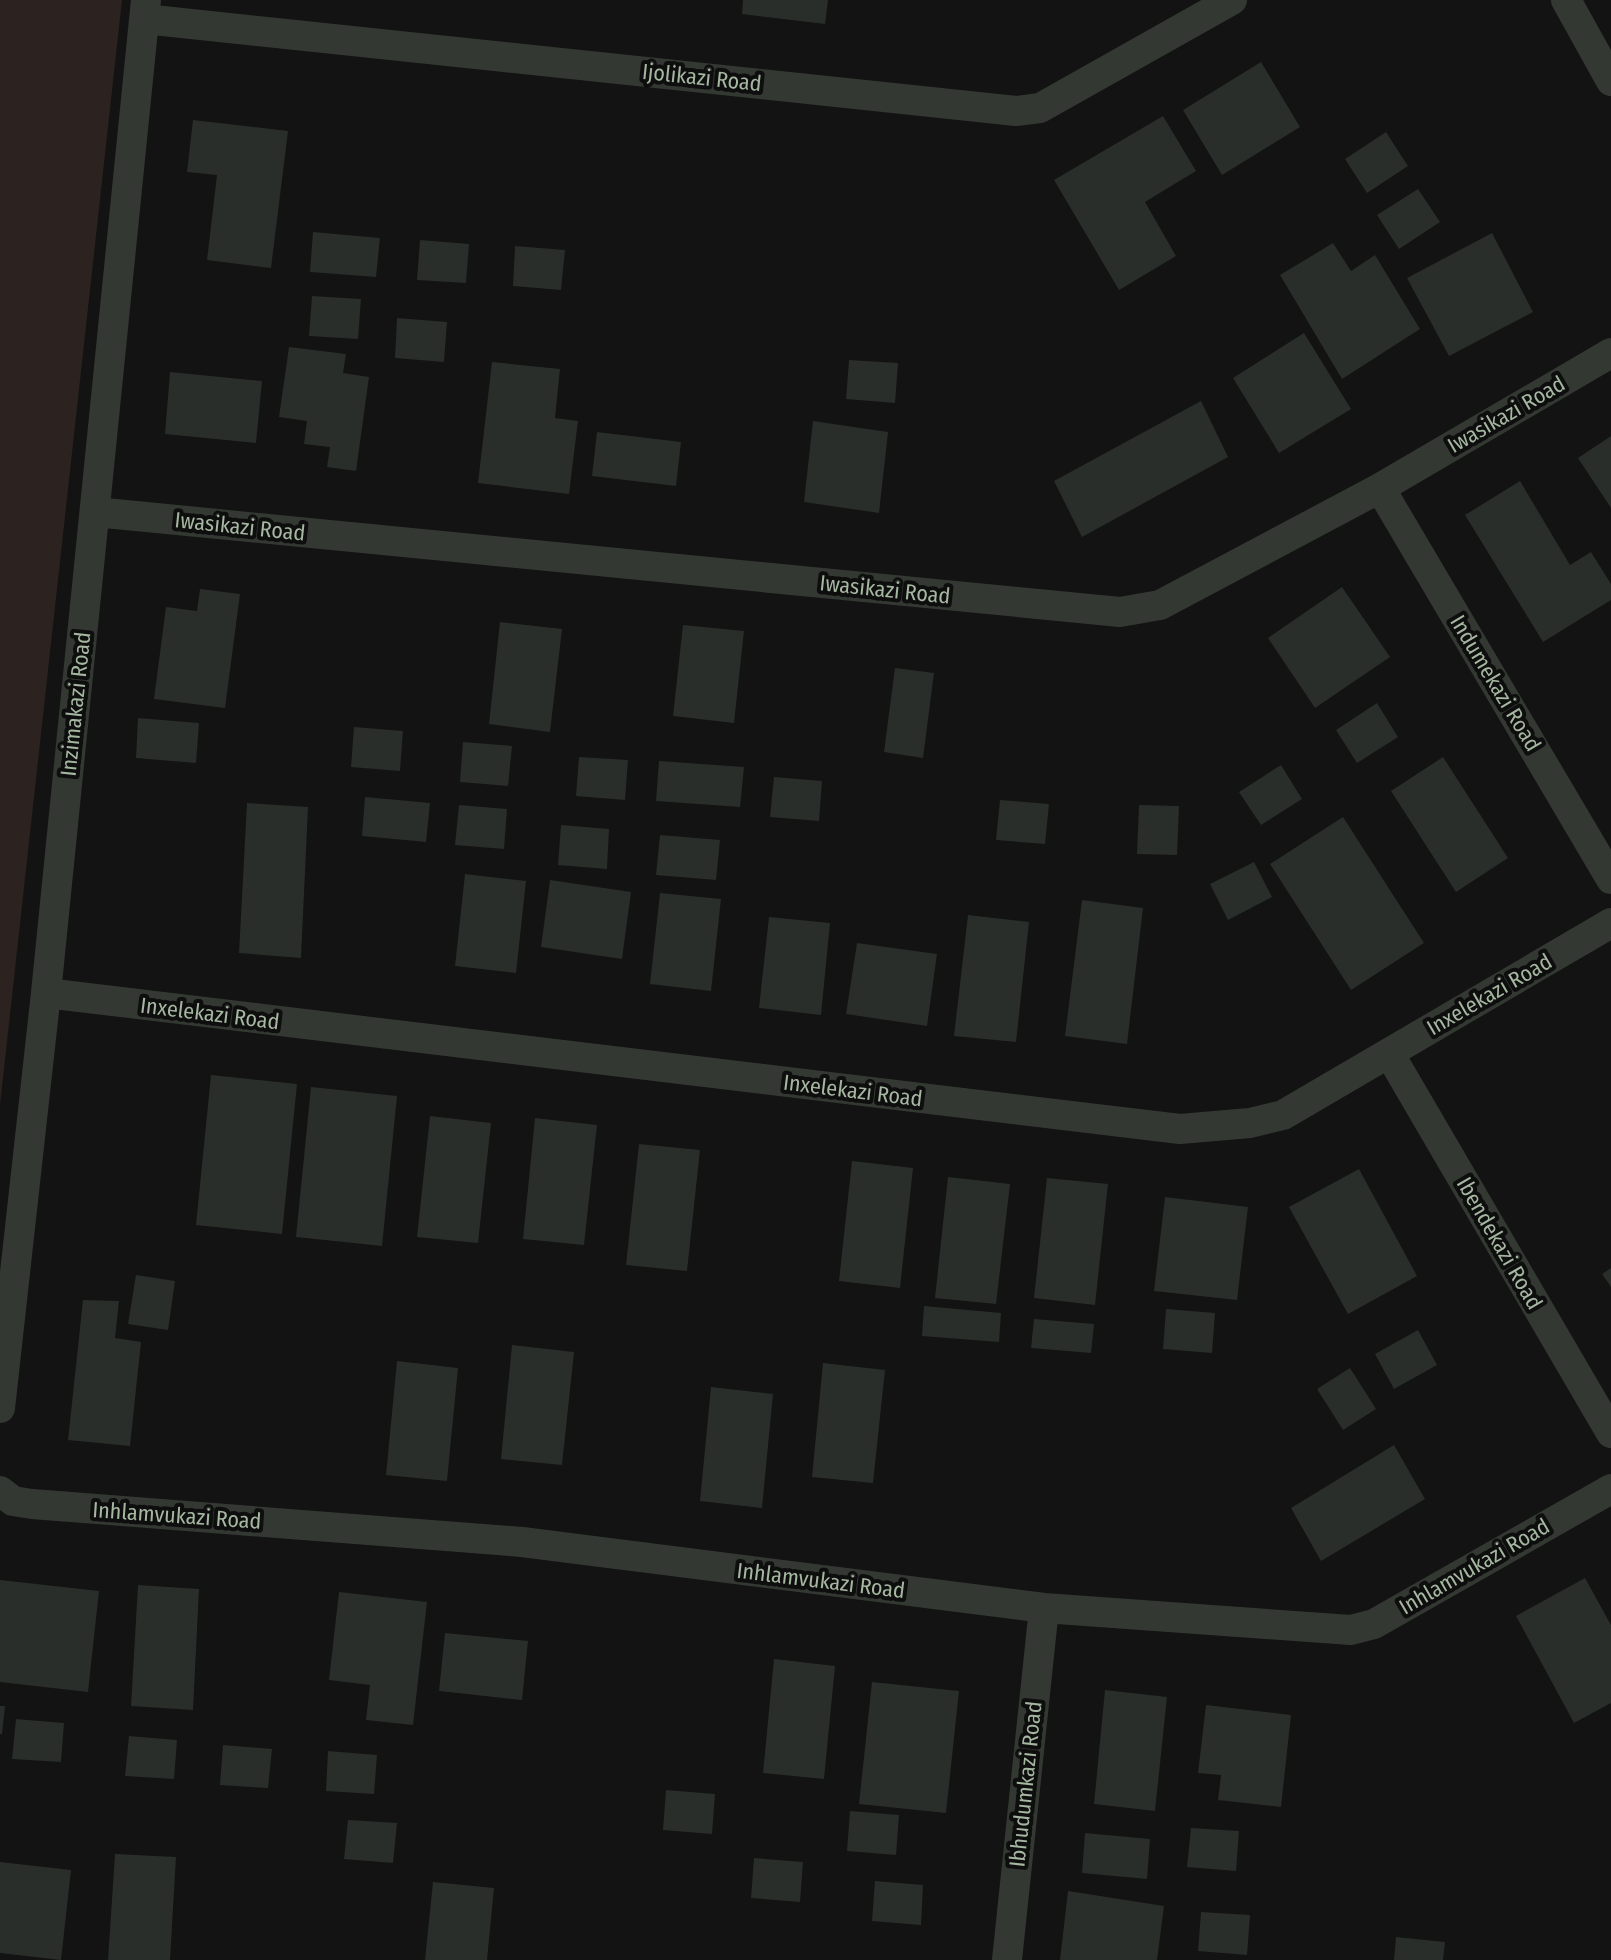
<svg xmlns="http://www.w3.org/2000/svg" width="1611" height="1960" font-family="'Fira Sans Condensed',sans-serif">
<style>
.green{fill:#2c2320}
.building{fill:#292e2a}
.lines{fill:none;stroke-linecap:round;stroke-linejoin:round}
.minor{stroke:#333932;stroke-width:30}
.labels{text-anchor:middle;stroke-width:8;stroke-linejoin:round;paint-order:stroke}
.street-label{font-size:22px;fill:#a5b6a1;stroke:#0d0e0d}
</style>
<rect width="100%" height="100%" fill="#121312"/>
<path class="green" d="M0 0H122L0 1105Z"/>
<path class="building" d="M743 0H828L825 24 742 14Z
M1261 62 1300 127 1222 175 1183 110Z
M1163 116 1196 171 1145 202 1176 256 1119 290 1054 180Z
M193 120 288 131 271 268 207 260 217 175 187 172Z
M1386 132 1408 166 1367 193 1345 159Z
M1418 189 1440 222 1399 249 1377 215Z
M313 232 380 238 376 277 310 272Z
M1492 233 1533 312 1449 356 1407 278Z
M420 240 469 244 466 283 417 280Z
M1333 243 1351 271 1375 255 1420 329 1342 379 1280 275Z
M515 246 565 250 561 290 513 286Z
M312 296 361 299 358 339 309 336Z
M397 318 447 322 444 362 395 358Z
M1304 333 1351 409 1279 453 1233 378Z
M289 347 346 354 343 373 369 377 356 471 327 467 330 447 304 444 307 421 279 417Z
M849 360 898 363 895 403 846 399Z
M492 362 560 369 555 418 578 421 569 494 478 483Z
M170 372 262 381 256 443 165 434Z
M1201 401 1228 457 1082 537 1054 481Z
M813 421 888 432 879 513 804 502Z
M597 432 681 442 676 486 592 476Z
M1611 436V508L1578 458Z
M1520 481 1570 565 1591 552 1611 584V600L1543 642 1465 515Z
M1342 587 1390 657 1315 708 1268 638Z
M200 589 240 594 225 708 154 699 166 607 197 611Z
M500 622 562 629 550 732 489 724Z
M683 625 744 631 734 723 673 716Z
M895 668 934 673 923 758 884 752Z
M1377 703 1398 737 1357 763 1336 730Z
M138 718 199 723 196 763 136 758Z
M354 727 403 731 400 771 351 767Z
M463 742 512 746 508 786 460 782Z
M579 757 628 760 625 800 576 796Z
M1443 757 1508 858 1456 892 1391 791Z
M659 761 744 767 740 807 656 801Z
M1281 765 1302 799 1261 825 1239 792Z
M774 777 822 781 819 821 770 817Z
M365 797 430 803 426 842 362 836Z
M1000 800 1049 804 1045 844 996 840Z
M247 803 308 807 301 958 239 953Z
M459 805 507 809 504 849 455 845Z
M1139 805 1179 806 1177 855 1137 854Z
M1343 817 1424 943 1351 990 1270 864Z
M561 825 609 829 607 869 558 865Z
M660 835 720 840 716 880 656 875Z
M1254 862 1272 897 1228 920 1210 884Z
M465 874 526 881 516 973 455 966Z
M550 880 631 892 622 959 541 947Z
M660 893 721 899 711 991 650 984Z
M1082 900 1143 908 1127 1044 1065 1036Z
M968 915 1029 922 1016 1042 954 1036Z
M769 917 830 923 821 1015 759 1008Z
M857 943 937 954 927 1026 846 1014Z
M211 1075 297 1084 282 1234 196 1225Z
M311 1087 397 1096 382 1246 296 1237Z
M430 1116 491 1123 478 1243 417 1237Z
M535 1118 597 1125 584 1245 523 1239Z
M639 1144 700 1150 687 1271 626 1265Z
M852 1161 913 1168 900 1288 839 1281Z
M1359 1169 1417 1276 1348 1314 1289 1207Z
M948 1177 1010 1184 996 1304 935 1298Z
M1047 1178 1108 1184 1095 1305 1034 1298Z
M1165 1197 1248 1207 1237 1300 1154 1291Z
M1611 1268V1287L1602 1274Z
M136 1275 175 1281 168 1330 128 1324Z
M83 1300 119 1301 115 1338 141 1342 130 1446 68 1440Z
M924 1306 1001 1313 999 1342 922 1336Z
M1166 1309 1215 1313 1212 1353 1163 1349Z
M1034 1319 1094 1324 1091 1353 1031 1348Z
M1418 1330 1437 1365 1394 1389 1375 1354Z
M512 1345 574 1352 562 1465 501 1459Z
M397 1361 458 1368 447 1481 386 1475Z
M823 1363 885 1370 873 1483 812 1477Z
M1350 1368 1376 1409 1343 1430 1317 1389Z
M711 1387 773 1394 762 1508 700 1501Z
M1394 1445 1425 1499 1321 1561 1291 1508Z
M1585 1578 1611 1625V1703L1574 1723 1516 1616Z
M0 1580 99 1591 88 1692 0 1682Z
M138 1585 199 1589 193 1710 131 1706Z
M339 1592 427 1602 413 1725 366 1720 370 1685 329 1680Z
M445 1633 528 1641 522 1700 439 1691Z
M774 1659 835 1666 824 1779 763 1773Z
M872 1682 959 1691 946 1813 859 1804Z
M1105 1690 1167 1697 1155 1811 1094 1804Z
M1206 1705 1291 1715 1281 1807 1218 1800 1221 1775 1198 1773Z
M0 1706H5L2 1734H0Z
M16 1719 64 1723 61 1762 12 1759Z
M129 1736 177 1740 174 1779 125 1776Z
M223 1745 272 1749 268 1788 220 1785Z
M328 1751 377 1755 374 1794 326 1791Z
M666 1790 715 1794 712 1834 663 1830Z
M850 1811 899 1815 896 1855 847 1851Z
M348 1820 397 1823 393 1863 344 1859Z
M1191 1828 1239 1831 1236 1871 1187 1867Z
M1085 1833 1150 1839 1147 1879 1082 1873Z
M115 1854 176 1857 170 1960H108Z
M754 1858 803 1862 800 1902 751 1898Z
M0 1862 71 1870 61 1960 0 1953Z
M875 1881 923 1885 921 1925 872 1921Z
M433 1882 494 1888 487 1960H425Z
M1068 1891 1164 1906 1157 1960H1060Z
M1201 1912 1250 1915 1247 1955 1198 1951Z
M1396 1937 1445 1942 1443 1960H1394Z"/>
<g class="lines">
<path class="minor" d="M1566 0 1611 81
M144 19 1016 111 1040 108 1232 0
M1380 488 1611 879
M95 512 1120 612 1160 605 1380 488 1611 353
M46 993 1180 1129 1250 1123 1283 1115 1611 923
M1389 1053 1611 1433
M0 1408 46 993 146 0
M0 1491 13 1501 32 1504 522 1542 1044 1608 1351 1630 1374 1624 1611 1489
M1007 1960 1044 1608"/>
</g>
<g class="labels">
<g class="street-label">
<text transform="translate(702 77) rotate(6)" y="8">Ijolikazi Road</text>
<text transform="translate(1506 414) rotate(-30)" y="8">Iwasikazi Road</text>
<text transform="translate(240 526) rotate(6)" y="8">Iwasikazi Road</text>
<text transform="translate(885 589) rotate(6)" y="8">Iwasikazi Road</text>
<text transform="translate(1496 683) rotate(59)" y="8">Indumekazi Road</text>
<text transform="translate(75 704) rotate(-84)" y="8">Inzimakazi Road</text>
<text transform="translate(1489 994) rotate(-30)" y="8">Inxelekazi Road</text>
<text transform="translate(210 1013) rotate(7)" y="8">Inxelekazi Road</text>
<text transform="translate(853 1090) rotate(7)" y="8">Inxelekazi Road</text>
<text transform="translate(1500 1243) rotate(60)" y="8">Ibendekazi Road</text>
<text transform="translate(177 1515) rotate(4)" y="8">Inhlamvukazi Road</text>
<text transform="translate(1474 1566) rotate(-30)" y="8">Inhlamvukazi Road</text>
<text transform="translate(821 1580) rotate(7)" y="8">Inhlamvukazi Road</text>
<text transform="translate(1025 1784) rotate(-84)" y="8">Ibhudumkazi Road</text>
</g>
</g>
</svg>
